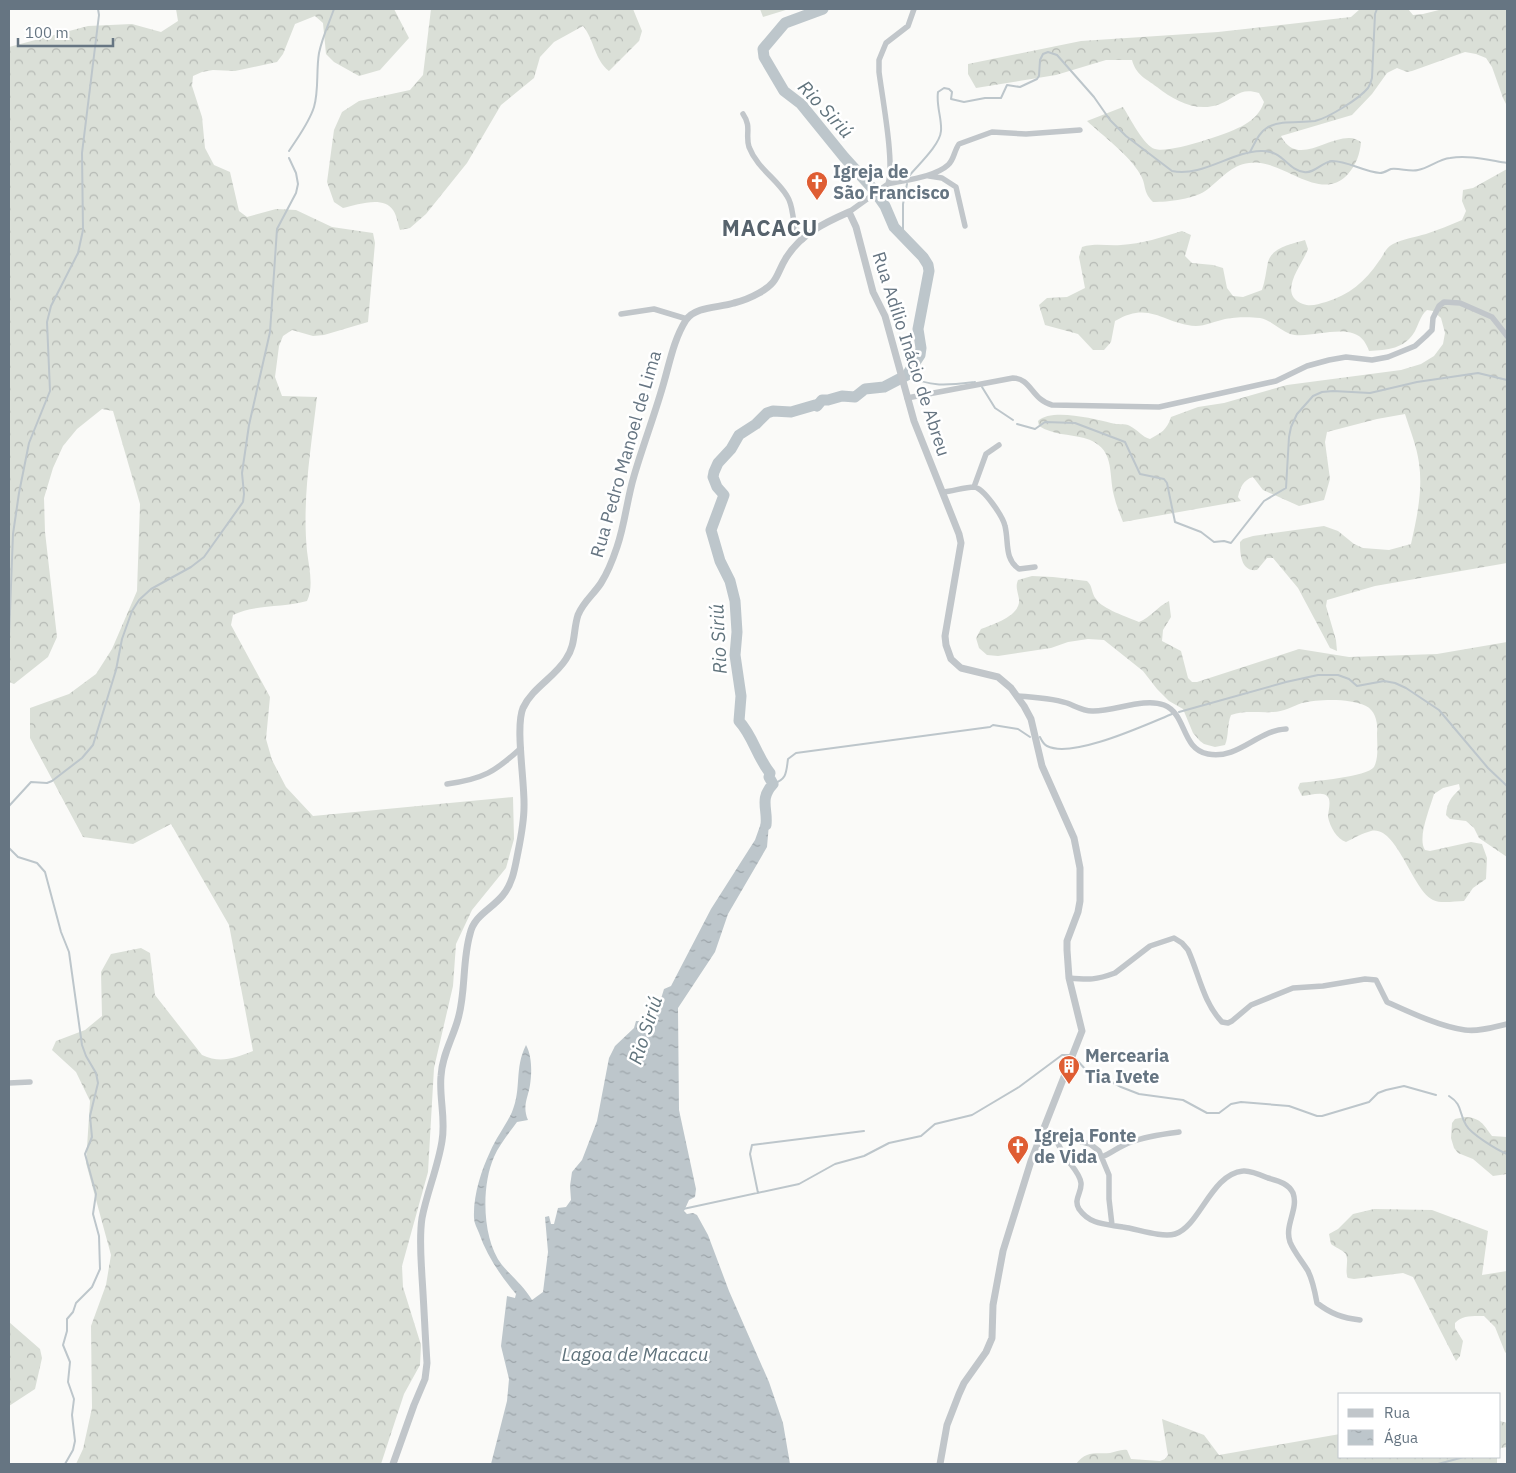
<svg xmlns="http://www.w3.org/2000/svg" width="1516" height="1473" font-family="'IBM Plex Sans',sans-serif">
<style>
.forest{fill:url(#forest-crowns)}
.garden{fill:#dadfd7}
.water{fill:url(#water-ripples)}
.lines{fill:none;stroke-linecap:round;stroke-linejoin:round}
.stream{stroke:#bdc6cb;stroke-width:2}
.river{stroke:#bdc6cb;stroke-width:11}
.minor{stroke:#c1c6ca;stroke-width:5.5}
.tertiary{stroke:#c1c6ca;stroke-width:7}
.labels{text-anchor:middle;stroke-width:5;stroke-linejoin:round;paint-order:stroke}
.poi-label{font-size:18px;font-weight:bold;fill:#667582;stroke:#fff;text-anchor:start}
.street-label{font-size:18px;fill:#667582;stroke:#fff}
.water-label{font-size:19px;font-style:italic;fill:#60737c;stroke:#fff}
.district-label{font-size:22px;font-weight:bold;letter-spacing:1px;fill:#57636d;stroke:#fff}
</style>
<defs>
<pattern id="forest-crowns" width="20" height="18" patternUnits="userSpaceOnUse" patternTransform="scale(1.25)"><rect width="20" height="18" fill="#dadfd7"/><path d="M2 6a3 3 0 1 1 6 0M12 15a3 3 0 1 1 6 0" fill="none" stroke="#b5b9b4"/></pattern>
<pattern id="water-ripples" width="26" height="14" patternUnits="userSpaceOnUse" patternTransform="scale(1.25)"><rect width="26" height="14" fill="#bdc6cb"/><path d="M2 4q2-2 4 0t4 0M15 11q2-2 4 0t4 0" fill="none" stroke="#9da5aa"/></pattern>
</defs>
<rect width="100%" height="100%" fill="#fafaf8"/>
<path class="forest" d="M176 9H394L409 38 380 70 359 76 334 62 326 54 323 23 315 16 295 24 283 54 277 62 235 71 213 70 202 72 193 76 192 86 202 117 205 148 214 165 230 172 239 211 247 217 276 209 296 210 332 227 373 233 375 243 368 322 324 335 313 336 292 330 283 336 279 346 275 377 282 396 317 397C311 448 302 500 307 551 309 568 314 586 307 601 283 608 255 604 233 615L231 625 270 697 266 739 272 760 286 787 313 816 513 797 514 839 506 868 472 910 456 944 453 986 434 1068 428 1172 402 1266 403 1287 421 1345 420 1365 404 1394 381 1464H76L83 1449 92 1408 91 1326 106 1285 111 1255 86 1163 90 1101 76 1072 52 1050 56 1041 85 1030 102 1016 101 972 111 954 141 948 150 953 155 995 202 1055C221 1064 234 1058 253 1051L229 925 171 824 133 844 83 837 30 738V708L69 694 96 674 112 649 137 591 140 504 113 411 102 409 77 429 63 446 53 468 44 498 45 532 57 637 48 657 14 684 9 682V47L88 26 132 24 161 32 178 21Z
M431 9H633L642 31 639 41 609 71C594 59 595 41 583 26L554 42 540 57 534 78 501 105 467 163 426 214 410 228 400 230C398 224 397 216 393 210 383 195 357 205 343 208L334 202 327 182 334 130 342 112 359 101 410 90 423 75Z
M1360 9H1408L1413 15 1423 14 1443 9H1507V106L1503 98 1492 67 1486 58 1476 54 1465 52 1412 71 1407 72 1397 68 1387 73 1372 94 1352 115 1281 136C1297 167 1326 137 1350 138 1354 138 1357 140 1361 142 1360 154 1356 165 1348 174 1320 205 1281 157 1249 163 1231 165 1221 179 1208 189 1196 199 1168 202 1153 202 1142 191 1147 185 1140 174 1130 156 1102 135 1087 121L1123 107C1130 118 1144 146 1155 149 1169 154 1231 133 1244 125 1254 119 1260 113 1264 102L1259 93C1239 87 1236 98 1220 104 1197 113 1175 101 1157 87 1145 78 1136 75 1132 60H1106L1056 75 976 88 968 74V64L1081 41 1218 32 1351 17Z
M1507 169V563L1375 586 1327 600 1326 606 1336 640 1337 651 1330 648 1298 588 1273 558H1267L1257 570C1241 572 1240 554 1240 542L1243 539 1253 536 1324 526 1338 531 1354 544 1363 548 1389 550 1411 544C1417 517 1423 490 1419 463 1417 447 1410 430 1405 414L1377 419 1327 432 1325 442 1330 479 1324 500 1299 506 1263 490 1253 477C1243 480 1240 488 1238 497L1241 501 1123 522C1120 514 1116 505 1114 496 1108 472 1116 447 1084 438 1069 434 1053 435 1039 426L1038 421C1052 408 1094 419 1111 423 1117 425 1125 423 1130 426 1138 430 1142 437 1150 439 1161 433 1167 430 1171 417L1198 407 1224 403 1287 385 1401 370 1421 364 1434 356 1443 344 1445 333 1441 318 1433 311 1427 310C1420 316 1419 324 1415 331 1405 349 1387 350 1369 351 1368 348 1366 344 1364 341 1349 321 1310 340 1290 334 1280 330 1271 320 1260 318 1250 317 1235 317 1225 319 1216 321 1205 326 1196 326 1163 324 1150 300 1115 321L1111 342 1104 350H1093L1078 334 1045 325 1039 305 1047 298 1067 297 1085 288 1079 257 1082 247C1095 243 1108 246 1121 245 1141 244 1163 237 1182 231L1191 235 1185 256 1192 263 1213 265 1223 268 1227 288 1233 296 1243 297 1262 290C1265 281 1266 272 1268 262 1272 247 1292 244 1305 240L1308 249C1303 264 1276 294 1303 304 1311 307 1318 304 1326 302 1349 295 1365 282 1379 261 1384 255 1385 248 1393 244 1403 239 1415 237 1426 234 1438 230 1450 225 1462 220L1466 211 1462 201 1463 190 1473 188Z
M1032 576 1053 577 1087 581C1093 586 1091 593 1096 599 1102 609 1128 617 1139 622 1151 617 1157 607 1169 601L1171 617 1163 630 1162 641 1181 651 1188 678 1192 682H1197L1299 649 1349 657 1437 654 1507 642V857L1479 838 1474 828 1466 821 1450 819 1446 815C1447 803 1451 797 1460 789L1459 784 1443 788 1434 794C1430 808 1417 838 1425 850L1430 851 1471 842 1482 844 1487 858 1486 879 1473 888 1464 901C1455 901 1441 904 1433 900 1412 890 1397 825 1371 831 1363 833 1354 838 1346 842 1337 839 1330 827 1328 817 1328 810 1334 795 1322 794 1316 793 1308 796 1302 796L1298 788 1300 783C1313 781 1367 777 1374 767 1379 758 1377 743 1377 733 1378 724 1376 711 1366 706 1350 698 1319 699 1302 703 1293 706 1283 712 1273 712 1258 713 1245 710 1231 715 1227 724 1229 736 1225 745L1215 747 1204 744 1200 741 1193 733 1183 709 1169 701 1157 689 1143 671 1104 640 1088 639 1068 642 1051 648 998 656 987 655 979 648 976 638 981 629C993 624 1021 616 1019 599 1018 592 1015 587 1018 580Z
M1465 1117C1481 1118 1483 1124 1492 1136L1507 1137V1174L1493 1176 1473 1159 1458 1153 1454 1148 1451 1138 1452 1123 1455 1119Z
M1374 1209 1432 1210 1488 1231 1482 1275 1507 1271V1354L1505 1352 1495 1327 1484 1316C1474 1316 1462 1315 1455 1323V1328L1463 1341 1460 1356 1456 1361 1413 1277 1403 1273 1354 1279 1348 1278C1344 1270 1350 1260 1345 1253 1342 1250 1335 1247 1331 1244L1329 1234 1338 1229 1353 1214Z
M9 1322 40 1349 42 1358 35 1389 9 1406Z
M1162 1419 1204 1435 1219 1455 1340 1434V1457H1497V1464H1076C1086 1450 1096 1454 1110 1453 1116 1452 1121 1449 1127 1450L1131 1459 1160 1461 1165 1459 1168 1455 1167 1450Z
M1500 1421 1507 1423V1447L1501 1448 1500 1450Z"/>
<path class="garden" d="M760 9H789L763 17Z"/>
<path class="water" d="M765 812 769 824 767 847 728 914 715 952 678 1008 679 1110 696 1189 695 1197 689 1200 684 1211 687 1214 693 1213 697 1215 708 1235 729 1291 769 1382 783 1423 790 1464H491L507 1401 509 1379 501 1346 507 1296 515 1298 516 1294C500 1275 487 1256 479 1233 477 1228 474 1223 474 1218 473 1196 481 1171 490 1152 496 1138 506 1125 512 1112 522 1088 514 1069 526 1045 532 1056 532 1072 530 1085 528 1098 522 1106 528 1120L517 1122C509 1133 499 1145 494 1157 481 1186 482 1240 502 1265 512 1277 524 1286 532 1300L543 1292 548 1252 545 1217 549 1216 551 1224H554L558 1208 566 1207 571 1200 570 1186 572 1172 582 1160 597 1121 609 1058 615 1046 634 1028 636 1021H640L647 1033 651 1031 664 989 671 986 711 909 755 840Z"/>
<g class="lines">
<path class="stream" d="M289 151C298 137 309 123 314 107 319 90 316 71 319 53 322 38 329 23 334 9
M1250 152C1255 143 1259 132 1268 127 1282 120 1299 123 1315 121 1328 118 1359 99 1368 88 1370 85 1371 82 1372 78L1375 14 1377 9
M909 176C918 165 940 145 941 131 942 118 936 106 938 92L944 88 949 89 952 92 951 99 964 102 985 98H1001L1007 85 1020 87 1037 79 1039 76 1040 60 1043 54 1048 52 1057 55 1094 97 1110 120 1126 136 1172 171C1203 177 1230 152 1261 151 1283 150 1287 170 1304 172 1314 174 1322 162 1332 161 1348 161 1364 172 1380 173 1384 173 1388 170 1391 169 1400 168 1410 172 1418 170 1429 168 1439 159 1450 158 1469 155 1488 160 1507 163
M903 237V204L907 184
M907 375C930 388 950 385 975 382
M982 387 995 408 1013 420
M1017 424 1035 429 1045 422 1075 423 1125 442 1140 474 1164 479 1167 483 1175 522 1201 532 1214 542 1224 541 1231 543 1264 501 1286 488 1289 437 1291 427 1297 414 1313 396 1322 392 1333 391 1370 393 1417 382 1478 373 1507 380
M9 637 13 534 19 493 29 443 50 391 47 322 51 306 78 253 83 230 82 153 99 15 98 9
M1179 712 1286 682 1318 675H1338L1349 679 1357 686 1384 681 1395 683 1406 688 1439 710 1488 768 1507 786
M1040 737C1042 741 1043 744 1047 746 1072 759 1145 725 1172 714
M773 784C787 779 786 773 788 759L796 753 990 727 993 725 1018 729 1030 737
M9 806 31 782 47 783 52 781 82 758 93 745 116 670 122 639 132 611 139 600 151 589 191 567 204 557 243 502 244 494 242 473 249 425 270 332 277 229 296 193 298 184 296 173 289 158
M9 848 18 857 37 863 45 872 61 932 69 952 82 1045 86 1056 96 1073 98 1083 90 1116 92 1137 85 1154 96 1194 93 1214 99 1236 100 1269 92 1287 76 1303 73 1312 67 1319V1331L63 1345 70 1362 68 1382 74 1399 72 1415 75 1441 73 1450 65 1464
M1076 1059 1086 1070 1095 1073 1121 1087 1139 1094 1183 1100 1207 1113H1219L1231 1104 1241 1102 1289 1106 1317 1116H1322L1369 1102 1378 1093 1386 1090 1404 1086 1436 1095
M1449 1096C1463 1105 1458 1111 1466 1125 1471 1134 1497 1150 1507 1154
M758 1193 750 1154 752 1145 864 1131
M683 1209 799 1184 835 1164 864 1156 889 1143 921 1136 935 1124 972 1115 1019 1087 1062 1055H1069
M1438 1464 1464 1457"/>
<path class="river" d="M766 825C768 809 759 799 773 784L769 777 770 773C757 757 753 736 739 721L741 696 735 655 737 632 735 601 730 581 720 561 711 530 724 495 717 487 713 477 714 472 718 463 731 449 739 435 756 424 767 413 773 411 791 412 815 405 817 406 822 400H828L842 396 855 397 865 389 884 387 907 375 920 355 921 348 918 329 929 271 928 265 923 257 894 227 885 206 873 189 844 157 801 104 784 91 764 57 763 49 785 23 823 9"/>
<path class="minor" d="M743 114C752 127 745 134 749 147 757 168 777 179 787 196 793 205 792 216 795 226 797 231 799 235 802 240
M929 176 942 178 956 187 965 226
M888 184C905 180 935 177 948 165 954 160 954 151 959 144L992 132 1026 134 1080 130
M849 212 888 184C895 164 882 96 879 72V60L886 43 908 26 914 9
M621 314 654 309 687 319
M907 398 1013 378C1031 378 1032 400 1052 405L1159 407 1276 381 1307 366 1329 360 1346 357 1372 360 1388 357 1415 346 1426 336 1432 330 1433 318 1439 306 1444 302 1460 303 1492 317 1507 336
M974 487 986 454 999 445
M943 492C953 491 965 487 974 487 984 488 1003 517 1005 526 1009 542 1004 559 1019 569L1035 567
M1017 696C1034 697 1051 698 1067 703 1075 706 1083 711 1092 711 1113 712 1144 697 1164 705 1187 714 1181 749 1208 754 1238 760 1258 730 1286 729
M447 784C483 779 495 772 521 748
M1069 978C1089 980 1096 980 1115 973L1150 946 1174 938 1182 943 1188 950C1199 974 1203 1002 1222 1022L1228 1023 1232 1021 1251 1005 1293 988 1323 986 1365 979 1376 980 1387 1002C1409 1012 1441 1027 1465 1030 1479 1032 1494 1027 1507 1024
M9 1083 30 1082
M1043 1131 1053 1134C1057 1142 1061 1150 1066 1158 1071 1165 1080 1174 1081 1183 1082 1193 1073 1199 1079 1209 1090 1225 1106 1224 1123 1227 1137 1229 1162 1238 1175 1234 1200 1226 1211 1174 1243 1171 1250 1170 1261 1175 1268 1178 1278 1181 1288 1183 1293 1193 1299 1209 1284 1225 1290 1242 1294 1252 1302 1261 1308 1271 1313 1281 1315 1292 1317 1303 1331 1314 1343 1318 1360 1320
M1053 1134 1090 1144 1099 1151 1109 1175V1199L1112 1225
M1102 1157C1112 1153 1121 1145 1131 1142 1146 1136 1163 1134 1179 1132"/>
<path class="tertiary" d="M393 1464 414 1405 425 1379 427 1363C425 1334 424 1306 422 1277 421 1257 419 1238 422 1218 427 1192 438 1167 442 1141 446 1119 439 1098 441 1076 442 1055 453 1038 458 1019 466 992 462 962 470 934 474 915 492 909 503 895 513 883 515 867 518 852 521 837 524 822 524 807 525 783 515 727 523 708 532 688 555 677 566 659 576 645 573 630 578 615 583 602 594 594 601 583 608 572 613 559 617 547 625 524 627 499 634 476 643 445 655 414 664 382 670 361 674 339 686 320 696 306 719 308 734 303 742 301 752 297 759 293 779 282 776 274 786 258 801 234 824 223 849 212L856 227 873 292 885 316 914 421 959 534 961 543 945 636 946 645 951 659 961 668 998 677 1011 688 1024 706 1031 719 1042 766 1074 838 1080 868V901L1078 912 1067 941V950L1069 978 1082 1031 1031 1161 1003 1251 993 1305 992 1338 986 1352 964 1383 959 1394 947 1425 940 1464"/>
</g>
<defs>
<g id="church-pin" transform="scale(1.125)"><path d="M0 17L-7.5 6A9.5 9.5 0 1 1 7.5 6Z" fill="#df5d33" stroke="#fff"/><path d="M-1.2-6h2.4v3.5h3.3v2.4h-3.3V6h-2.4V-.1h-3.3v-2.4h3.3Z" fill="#fff"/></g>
<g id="building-pin" transform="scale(1.125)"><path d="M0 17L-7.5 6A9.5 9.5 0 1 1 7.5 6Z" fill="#df5d33" stroke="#fff"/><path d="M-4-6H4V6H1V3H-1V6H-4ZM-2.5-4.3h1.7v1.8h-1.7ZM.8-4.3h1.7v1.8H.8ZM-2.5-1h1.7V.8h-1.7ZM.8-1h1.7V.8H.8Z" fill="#fff"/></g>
</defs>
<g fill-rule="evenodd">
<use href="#church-pin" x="817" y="182"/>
<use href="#building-pin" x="1069" y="1066"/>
<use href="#church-pin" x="1018" y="1146"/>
</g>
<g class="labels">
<g class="poi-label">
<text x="833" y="178">Igreja de<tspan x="833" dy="21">São Francisco</tspan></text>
<text x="1085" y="1062">Mercearia<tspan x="1085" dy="21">Tia Ivete</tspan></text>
<text x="1034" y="1142">Igreja Fonte<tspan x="1034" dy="21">de Vida</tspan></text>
</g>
<g class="street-label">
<text transform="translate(911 354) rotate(72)" y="6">Rua Adílio Inácio de Abreu</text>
<text transform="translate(626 454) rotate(-74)" y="6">Rua Pedro Manoel de Lima</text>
</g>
<g class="water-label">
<text transform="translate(826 109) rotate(47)" y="7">Rio Siriú</text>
<text transform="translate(718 639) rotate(-93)" y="7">Rio Siriú</text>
<text transform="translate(645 1030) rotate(-72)" y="7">Rio Siriú</text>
<text x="635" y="1361">Lagoa de Macacu</text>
</g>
<g class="district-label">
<text x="770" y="236">MACACU</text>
</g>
</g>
<rect width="1516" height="1473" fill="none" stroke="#667582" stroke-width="20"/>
<rect x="1338" y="1393" width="162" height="65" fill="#ffffff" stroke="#c2c8cd"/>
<rect x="1348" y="1409" width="25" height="8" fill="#c1c6ca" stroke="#c2c8cd"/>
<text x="1384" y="1418" font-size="15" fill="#667582">Rua</text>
<rect x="1348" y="1430" width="25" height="15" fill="url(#water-ripples)" stroke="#c2c8cd"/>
<text x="1384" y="1443" font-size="15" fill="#667582">Água</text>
<path d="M18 38v8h95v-8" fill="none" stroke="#667582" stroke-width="2.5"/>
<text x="25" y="38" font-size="15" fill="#667582" stroke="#ffffff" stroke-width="4" paint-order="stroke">100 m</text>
</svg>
